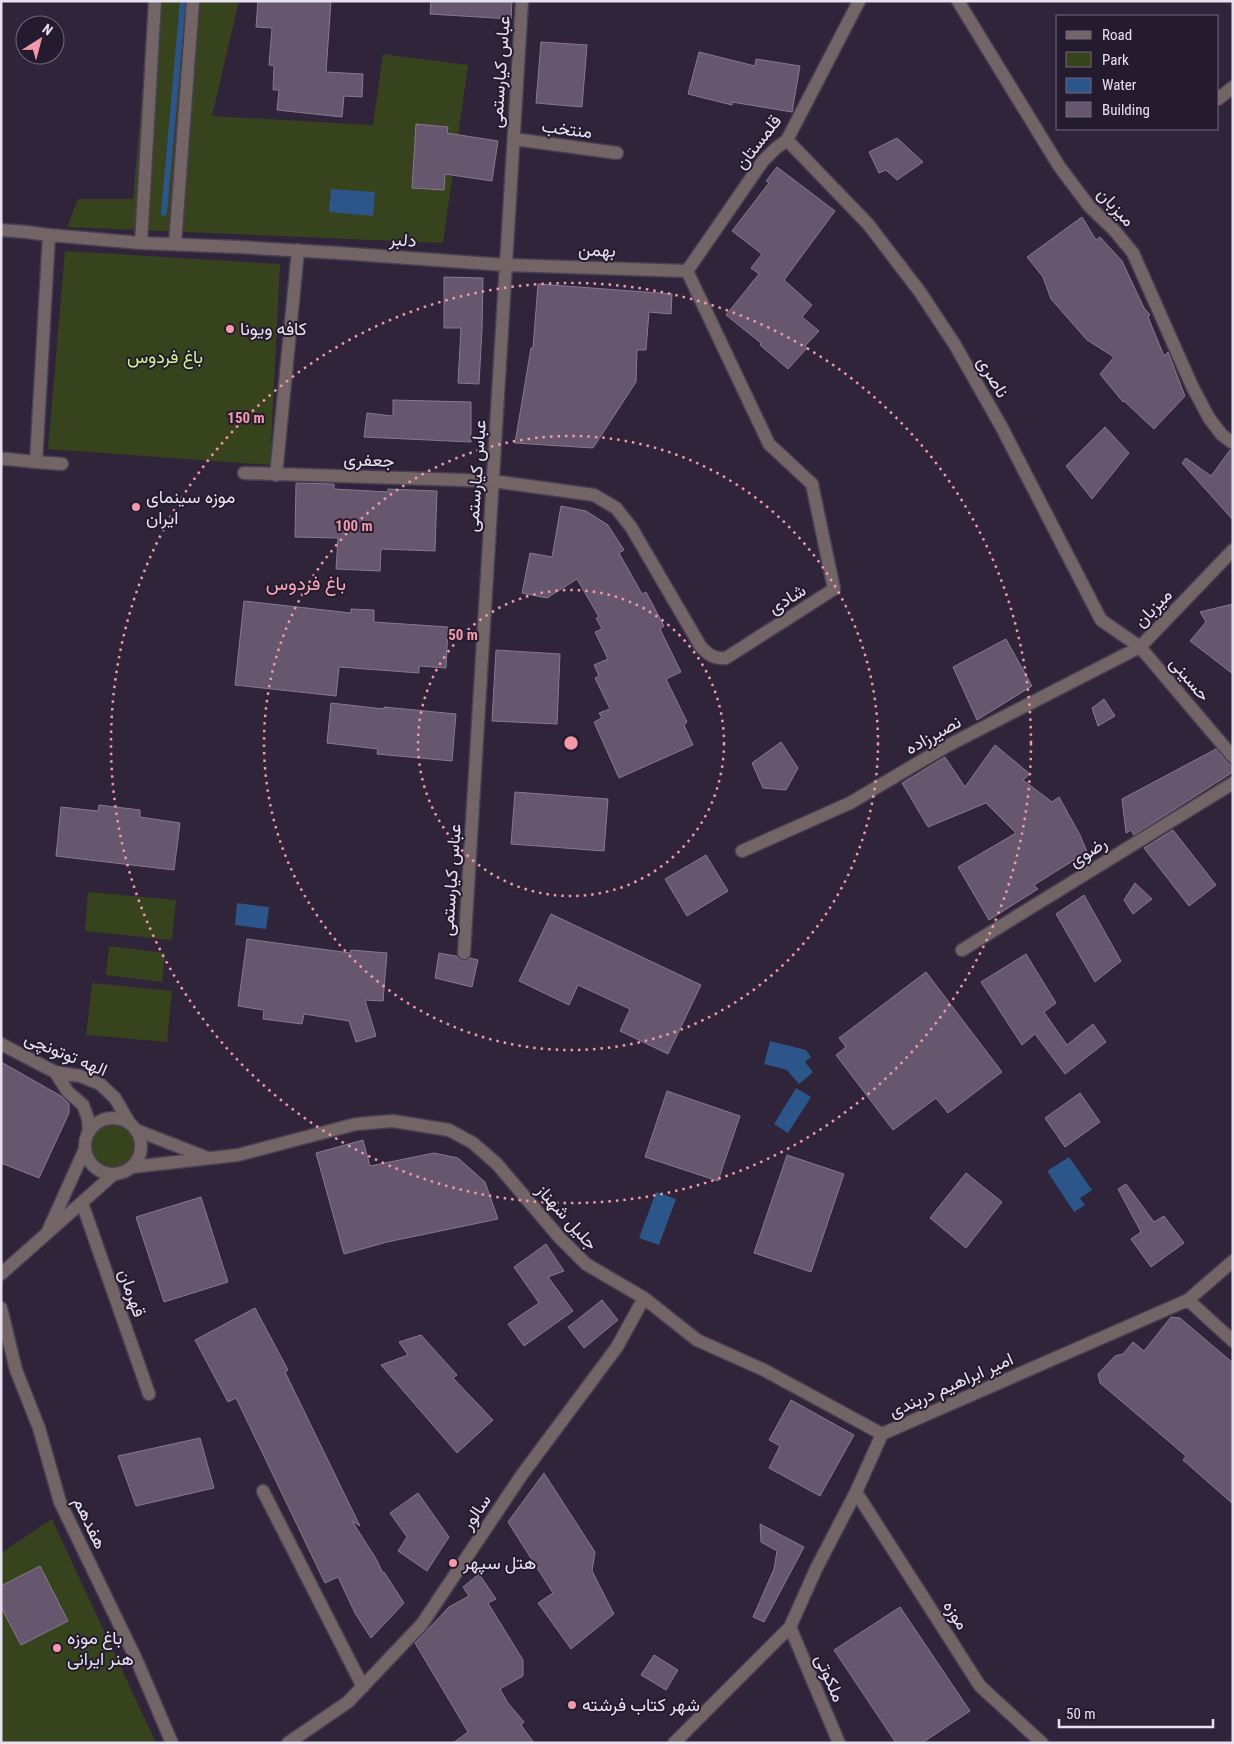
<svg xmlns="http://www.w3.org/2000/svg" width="1234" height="1744" font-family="'Roboto Condensed',Vazirmatn,sans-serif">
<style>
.green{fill:#37431c}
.water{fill:#2c558a}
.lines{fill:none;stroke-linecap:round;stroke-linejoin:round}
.stream{stroke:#2c558a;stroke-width:6}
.building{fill:#66576e;stroke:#887890}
.pedestrian-casing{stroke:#493f53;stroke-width:15}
.minor-casing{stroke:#493f53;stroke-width:15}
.tertiary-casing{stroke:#493f53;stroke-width:15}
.pedestrian{stroke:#736565;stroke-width:12}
.minor{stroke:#736565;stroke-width:12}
.tertiary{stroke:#736565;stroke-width:12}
.ring{fill:none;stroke:#f29aac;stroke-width:2.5;stroke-dasharray:2.5 5}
.poi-dot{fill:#f29aac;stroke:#251b2f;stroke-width:2}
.labels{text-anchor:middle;stroke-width:4;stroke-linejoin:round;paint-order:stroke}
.street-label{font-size:18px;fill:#e8e2f0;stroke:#251b2f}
.poi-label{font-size:18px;fill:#e8e2f0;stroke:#251b2f;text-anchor:start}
.park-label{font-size:18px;fill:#d4f390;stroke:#251b2f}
.neighbourhood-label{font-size:19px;fill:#fba8b8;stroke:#251b2f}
.centre{fill:#f29aac;stroke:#251b2f;stroke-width:2.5}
.ring-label{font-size:15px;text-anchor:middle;font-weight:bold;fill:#f29aac;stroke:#251b2f;stroke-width:4;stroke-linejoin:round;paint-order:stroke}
</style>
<rect width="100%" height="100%" fill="#2f2439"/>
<path class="green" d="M150 1H239L212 116 373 125 383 54 468 65 443 243 67 227 78 199H133Z
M65 251 280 264 270 465 48 449Z
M88 892 176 900 172 940 85 931Z
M109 946 165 953 162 982 106 975Z
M92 983 172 991 167 1042 86 1035Z
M90 1147a23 23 0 1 1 46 0a23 23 0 1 1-46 0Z
M52 1519 156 1743H1V1553Z"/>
<path class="water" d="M331 189 375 192 373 216 329 212Z
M237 903 269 907 266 929 235 925Z
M770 1041 806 1050 811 1057 805 1062 813 1072 799 1084 787 1070 764 1064Z
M796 1088 811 1097 788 1133 774 1124Z
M1069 1157 1092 1190 1080 1198 1085 1205 1074 1212 1047 1171Z
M656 1192 676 1199 659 1245 639 1238Z"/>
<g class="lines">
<path class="stream" d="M164 213 183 1"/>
</g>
<path class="building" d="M258 1H331L326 72 363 74 362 97 344 96 342 117 277 110 279 90H273L274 66 269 65 272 28 256 27Z
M431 1H512L511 19 430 14Z
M541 42 587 45 582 107 536 103Z
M699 52 755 66 756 59 800 66 792 112 732 102V105L688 94Z
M416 124 448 127 447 133 498 141 492 181 445 174 444 190 412 188Z
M897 138 923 162 897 180 886 170 879 173 869 152Z
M777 167 835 211 784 280 812 305 802 317 819 331 805 346 807 348 788 369 760 345 761 343 726 315 759 274 751 268 762 254 732 231 769 183 766 181Z
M1082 217 1096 240 1100 237 1122 261 1144 308 1150 315 1148 317 1164 356 1168 352 1185 396 1154 429 1124 401 1123 402 1100 374 1114 357 1087 340 1051 299 1043 277 1027 257Z
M444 277 483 278 482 329 479 384 458 383 461 328H444Z
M538 284 672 294 671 314 649 312 646 350H637L636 382 593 448 515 443 531 348H533Z
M393 400 471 402V442L364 437 367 413 393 416Z
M1105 427 1129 453 1092 499 1066 466Z
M1230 450 1233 451V520L1182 463 1186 458 1211 476Z
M296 483 334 484V489L388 492V489L437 491 435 551 381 549 380 571 336 569 338 538 295 537Z
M561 506 586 511 608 525 624 550 619 553 642 594 646 592 664 626 660 629 681 672 666 679 687 722 684 725 693 745 619 778 594 722 602 718 599 713 610 709 595 678 599 676 594 665 608 659 595 632 602 629 596 618 599 617 577 579 547 598 522 593 530 553 552 557Z
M244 601 351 613V609L374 610V622L448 627 446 668 419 666V673L339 667 336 696 235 685Z
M1233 604V674L1190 641 1206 622 1200 612Z
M1006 639 1032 686 977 720 953 667Z
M496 650 560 654 557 724 492 721Z
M1104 699 1115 716 1098 726 1092 708Z
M331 703 384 709V707L456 714 452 761 377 754 378 749 327 743Z
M781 742 798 768 786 790 763 788 752 763Z
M995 745 1030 774 1023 780 1052 802 1059 797 1080 835 1087 852 1034 885 1038 889 989 920 958 867 1016 833 986 803 928 827 902 783 945 757 965 787Z
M1216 749 1227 762 1233 765V772L1134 835 1131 830 1126 833 1122 799Z
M515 792 608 799 604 851 511 844Z
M99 805 140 810V817L180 823 174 870 56 856 61 807 98 811Z
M1173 830 1216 885 1189 906 1144 848Z
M706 855 728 891 687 916 665 879Z
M1135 883 1152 899 1133 914 1124 900Z
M1084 895 1121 961 1095 982 1056 914Z
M551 914 701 985 668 1054 620 1031 630 1009 578 985 569 1005 519 981Z
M247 939 350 953 351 950 387 953 383 1001 365 1000 376 1036 356 1042 349 1021 304 1014 302 1024 263 1019 264 1010 238 1006Z
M439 953 456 956 463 961 470 958 478 960 472 987 435 978Z
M1026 954 1056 1003 1044 1012 1067 1045 1093 1024 1106 1042 1065 1074 1035 1034 1022 1045 981 982Z
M926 972 1002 1072 948 1113 936 1098 893 1130 836 1055 846 1047 839 1038Z
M1 1062 61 1096 69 1104V1113L39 1178 1 1163Z
M667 1091 740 1116 718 1181 645 1157Z
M1080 1093 1100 1122 1065 1147 1045 1118Z
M363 1140 370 1166 434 1153 458 1158 485 1182 498 1219 387 1242 344 1254 316 1153Z
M787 1155 844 1174 811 1272 754 1253Z
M966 1173 1002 1202 966 1248 930 1218Z
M1126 1184 1154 1222 1164 1216 1184 1243 1151 1267 1131 1239 1141 1232 1118 1189Z
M201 1197 228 1282 164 1302 136 1217Z
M546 1244 564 1271 548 1277 573 1311 524 1346 508 1324 539 1303 514 1267Z
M602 1300 618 1320 584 1348 568 1327Z
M255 1308 288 1370 285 1372 360 1526 352 1521 375 1557 383 1573 384 1572 404 1603 371 1638 355 1613 338 1577 325 1583 236 1398 228 1402 195 1340Z
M1171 1317 1180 1318 1233 1363V1504L1183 1460 1186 1456 1100 1383 1098 1374 1115 1356 1123 1354 1133 1342 1144 1351Z
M421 1335 457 1375 453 1378 493 1420 457 1453 381 1365 408 1355 399 1342Z
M791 1400 854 1435 820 1496 769 1468 780 1446 769 1440Z
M200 1438 214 1488 136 1506 118 1456Z
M544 1473 595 1552 592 1571 614 1614 571 1649 538 1603 553 1593 508 1522Z
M418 1493 449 1537 427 1571 398 1551 407 1537 390 1513Z
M760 1524 804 1547 764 1622 753 1617 774 1569 777 1551 761 1542Z
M40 1566 68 1621 21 1645 1 1607V1586Z
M479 1574 496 1599 488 1603 523 1660V1676L500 1689 508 1703 524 1722 521 1725 534 1743H453L468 1732 415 1643 449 1607 469 1596 463 1587Z
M900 1607 970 1711 922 1743H896L834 1650Z
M654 1655 678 1670 666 1690 641 1675Z"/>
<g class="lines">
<g class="pedestrian-casing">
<path id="pedestrian" d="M27 232 49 235
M141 243 155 1
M175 244 193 1
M7 459 36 462 49 235 141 243 239 247 339 253
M276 475 298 250"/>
</g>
<g class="minor-casing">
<path id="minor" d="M958 1 1059 166 1089 206 1114 230 1133 253 1192 386 1209 418 1222 435 1233 443
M1218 99 1233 87
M514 139 617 153
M787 140 868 224 920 292 955 345 1001 426 1101 620 1140 647 1233 757
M1 230 27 232
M339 253 506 265 687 271
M687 271 763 161 775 149 787 140 859 1
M1 459H7
M36 462 62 464
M244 473 493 481 594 495 616 508 631 527 701 647C709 655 714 659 726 658L834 589 812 484 769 444 687 271
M742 851 850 803 945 747 1140 647 1233 550
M962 950 1233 783
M464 953 522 1
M1 1044 55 1072 80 1076 100 1084 115 1098 130 1124
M55 1072 68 1092 83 1105 88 1119 89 1132
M136 1130 208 1158
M132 1167 238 1155 356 1124 393 1121 449 1130 473 1143 497 1164 559 1237 586 1264 644 1298 697 1340 764 1370 882 1434
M82 1203 149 1394
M1188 1300 1233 1341
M1 1308 16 1370 39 1428 60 1502 137 1661 172 1743
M263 1491 363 1687
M856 1492 980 1686 1042 1743
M790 1627 839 1743
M288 1743 348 1702 422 1624 521 1476 617 1347 644 1298
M674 1743 790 1627 816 1569 856 1492 882 1434 1188 1300 1233 1261"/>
</g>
<g class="tertiary-casing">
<path id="tertiary" d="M85 1146a28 28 0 1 1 56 0a28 28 0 1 1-56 0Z
M48 1231 85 1149
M1 1274 114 1174"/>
</g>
<use href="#pedestrian" class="pedestrian"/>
<use href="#minor" class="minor"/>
<use href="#tertiary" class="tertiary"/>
</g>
<g class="ring">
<circle cx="571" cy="743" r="153"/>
<circle cx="571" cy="743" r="307"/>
<circle cx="571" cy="743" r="460"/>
</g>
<g class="poi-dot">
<circle cx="230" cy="329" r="5"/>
<circle cx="136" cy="507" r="5"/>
<circle cx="453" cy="1563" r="5"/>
<circle cx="57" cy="1648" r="5"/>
<circle cx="572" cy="1705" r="5"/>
</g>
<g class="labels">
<g class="street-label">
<text transform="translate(500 72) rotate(-86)" y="6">عباس کیارستمی</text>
<text transform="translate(567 129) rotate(7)" y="6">منتخب</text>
<text transform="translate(758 142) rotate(-52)" y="6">قلمستان</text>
<text transform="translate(1116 207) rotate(47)" y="6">میزبان</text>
<text transform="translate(403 240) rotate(4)" y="6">دلبر</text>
<text transform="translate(597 250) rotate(2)" y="6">بهمن</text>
<text transform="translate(993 377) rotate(60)" y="6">ناصری</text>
<text transform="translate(369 460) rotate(2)" y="6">جعفری</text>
<text transform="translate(476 476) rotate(-86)" y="6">عباس کیارستمی</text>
<text transform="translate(787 599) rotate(-32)" y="6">شادی</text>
<text transform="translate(1153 608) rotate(-46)" y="6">میزبان</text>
<text transform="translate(1190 679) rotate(50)" y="6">حسینی</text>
<text transform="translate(933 735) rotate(-29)" y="6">نصیرزاده</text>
<text transform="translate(1088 852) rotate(-32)" y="6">رضوى</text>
<text transform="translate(451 880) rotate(-86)" y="6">عباس کیارستمی</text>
<text transform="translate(66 1054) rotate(23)" y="6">الهه توتونچی</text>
<text transform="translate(567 1217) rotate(48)" y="6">جلیل شهناز</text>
<text transform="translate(132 1293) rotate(71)" y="6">قهرمان</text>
<text transform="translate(951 1385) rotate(-24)" y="6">امیر ابراهیم دربندی</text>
<text transform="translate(476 1512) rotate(-56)" y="6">سالور</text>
<text transform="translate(90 1523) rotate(65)" y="6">هفدهم</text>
<text transform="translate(956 1615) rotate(57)" y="6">موزه</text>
<text transform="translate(830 1678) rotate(67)" y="6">ملکوتی</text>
</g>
<g class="poi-label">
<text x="240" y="335">کافه ویونا</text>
<text x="146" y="503">موزه سینمای<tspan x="146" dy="21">ایران</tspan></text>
<text x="463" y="1569">هتل سپهر</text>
<text x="67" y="1644">باغ موزه<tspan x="67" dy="21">هنر ایرانی</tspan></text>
<text x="582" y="1711">شهر کتاب فرشته</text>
</g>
<g class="park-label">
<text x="165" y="363">باغ فردوس</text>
</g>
<g class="neighbourhood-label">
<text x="306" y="590">باغ فردوس</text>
</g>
</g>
<circle cx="571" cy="743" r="8" class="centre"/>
<g class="ring-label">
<text x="246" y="423">150 m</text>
<text x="354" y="531">100 m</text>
<text x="463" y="640">50 m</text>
</g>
<rect width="1234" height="1744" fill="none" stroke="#e8e2f0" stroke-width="5"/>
<rect x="1056" y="15" width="162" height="115" fill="#251b2f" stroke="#736b7c"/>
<rect x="1066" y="31" width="25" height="8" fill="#736565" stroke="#736b7c"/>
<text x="1102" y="40" font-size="15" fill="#e8e2f0">Road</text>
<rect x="1066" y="52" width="25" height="15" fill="#37431c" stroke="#736b7c"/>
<text x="1102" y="65" font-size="15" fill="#e8e2f0">Park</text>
<rect x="1066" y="78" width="25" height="15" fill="#2c558a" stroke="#736b7c"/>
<text x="1102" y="90" font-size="15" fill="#e8e2f0">Water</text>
<rect x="1066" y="102" width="25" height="15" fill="#66576e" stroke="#736b7c"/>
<text x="1102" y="115" font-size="15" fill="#e8e2f0">Building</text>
<g transform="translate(40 40) rotate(36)"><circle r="24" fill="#251b2f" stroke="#736b7c"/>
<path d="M0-4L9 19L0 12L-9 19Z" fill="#f29aac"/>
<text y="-8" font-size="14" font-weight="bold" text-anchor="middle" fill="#e8e2f0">N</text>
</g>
<path d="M1059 1719v8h154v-8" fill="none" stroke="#e8e2f0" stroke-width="2.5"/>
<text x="1066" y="1719" font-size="15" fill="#e8e2f0" stroke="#251b2f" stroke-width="4" paint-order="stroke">50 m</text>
</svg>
